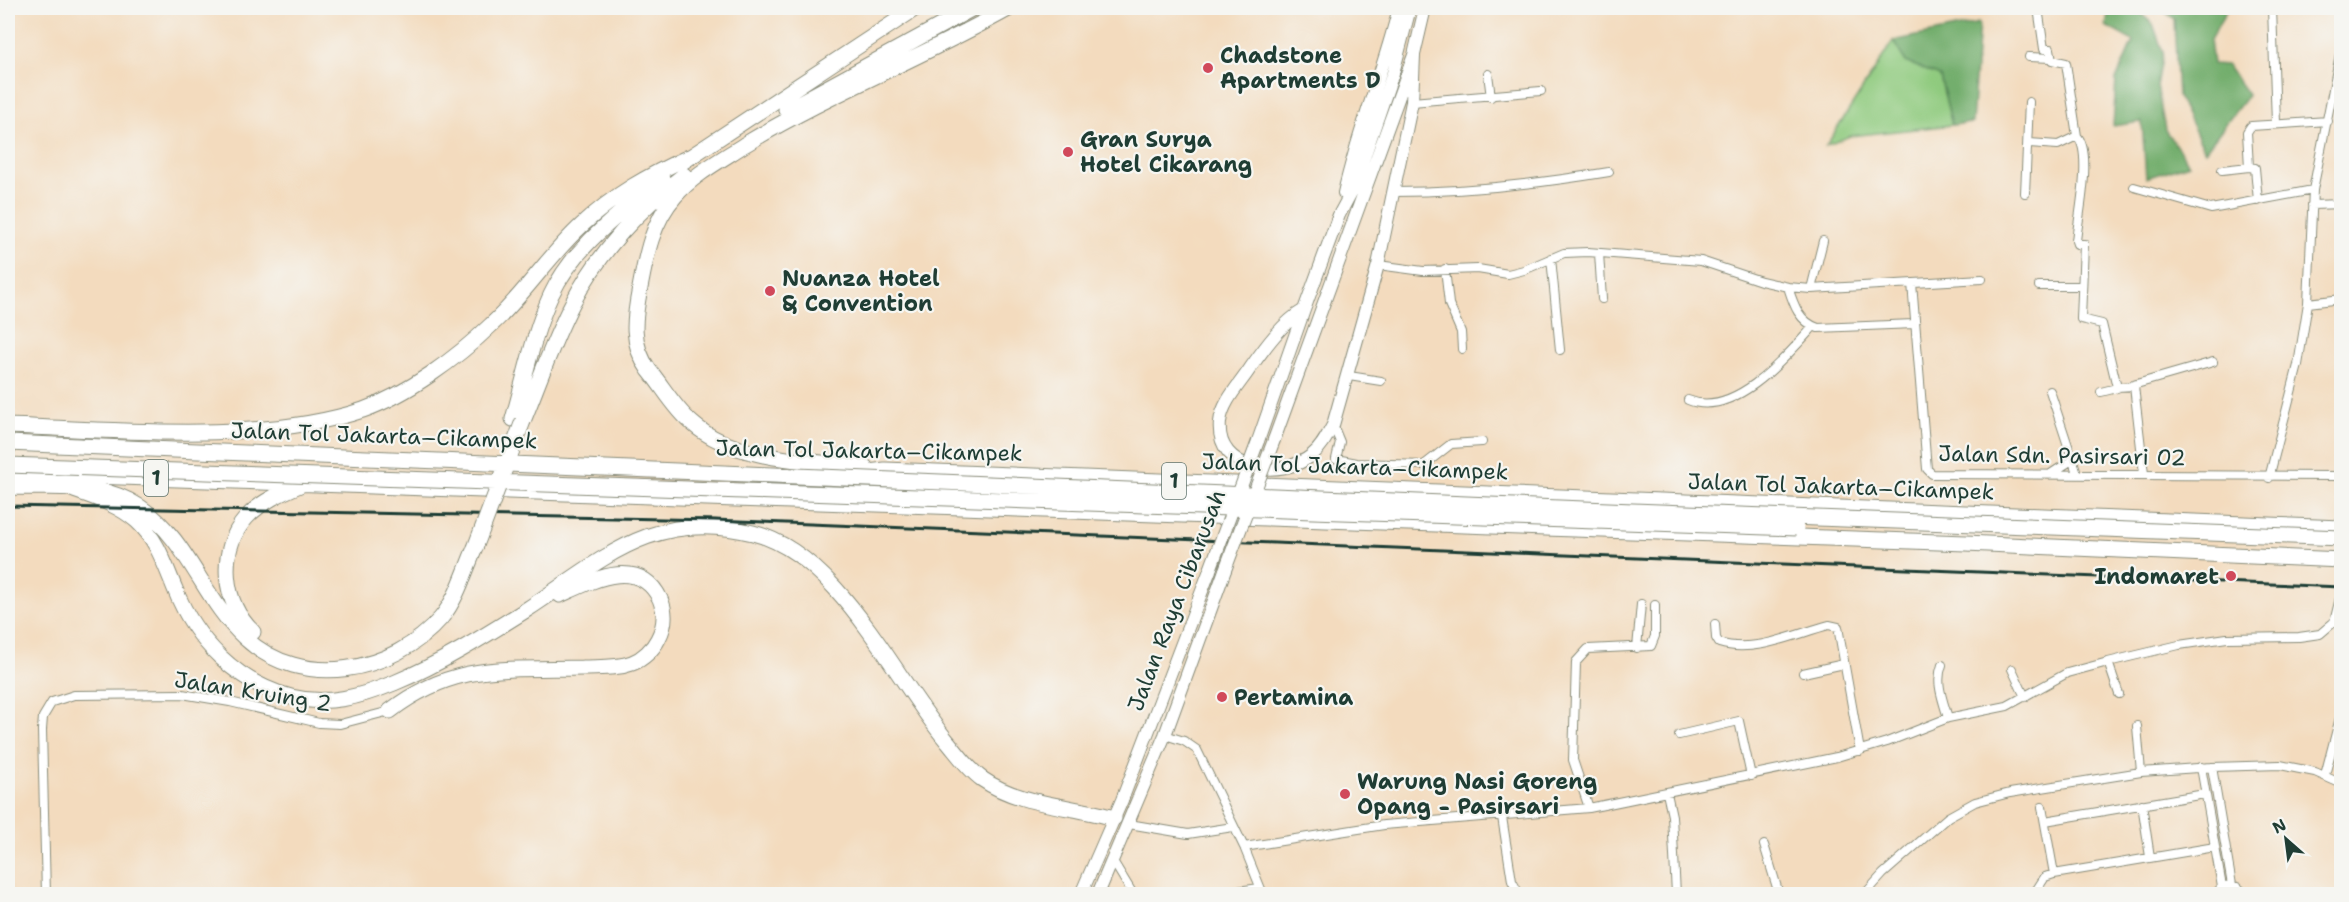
<svg xmlns="http://www.w3.org/2000/svg" width="2349" height="902" font-family="'Shantell Sans',sans-serif">
<style>
.green{fill:#8fca7e;stroke:#578459;stroke-width:1.5}
.forest{fill:#73ae6d;stroke:#497650;stroke-width:1.5}
.lines{fill:none;stroke-linecap:round;stroke-linejoin:round}
.minor-casing{stroke:#898c79;stroke-width:10}
.primary-casing{stroke:#898c79;stroke-width:14}
.motorway-casing{stroke:#898c79;stroke-width:17}
.minor{stroke:#fff;stroke-width:8}
.primary{stroke:#fff;stroke-width:12}
.motorway{stroke:#fff;stroke-width:15}
.rail{stroke:#1f3d34;stroke-width:3}
.minor-bridge-casing{stroke:#898c79;stroke-width:10;stroke-linecap:butt}
.primary-bridge-casing{stroke:#898c79;stroke-width:14;stroke-linecap:butt}
.motorway-bridge-casing{stroke:#898c79;stroke-width:17;stroke-linecap:butt}
.minor-bridge{stroke:#fff;stroke-width:8}
.primary-bridge{stroke:#fff;stroke-width:12}
.motorway-bridge{stroke:#fff;stroke-width:15}
.poi-dot{fill:#d1495b;stroke:#f6f6f2;stroke-width:2}
.labels{text-anchor:middle;stroke-width:4.5;stroke-linejoin:round;paint-order:stroke}
.shield{fill:#f6f6f2;stroke:#60746d;stroke-width:1.5}
.shield-label{font-size:21px;font-weight:bold;fill:#1f3d34}
.poi-label{font-size:22px;font-weight:bold;fill:#1f3d34;stroke:#f6f6f2;text-anchor:start}
.street-label{font-size:22px;fill:#1f3d34;stroke:#f6f6f2}
</style>
<rect width="100%" height="100%" fill="#f6f6f2"/>
<filter id="ink" filterUnits="userSpaceOnUse"><feTurbulence type="fractalNoise" baseFrequency=".0167" numOctaves="2"/><feDisplacementMap in="SourceGraphic" scale="12" xChannelSelector="R" yChannelSelector="G"/><feConvolveMatrix kernelMatrix="1 2 1 2 8 2 1 2 1" color-interpolation-filters="sRGB"/></filter>
<filter id="wash" filterUnits="userSpaceOnUse"><feTurbulence type="fractalNoise" baseFrequency=".008" numOctaves="4" result="noise"/><feDisplacementMap in="SourceGraphic" scale="24" xChannelSelector="R" yChannelSelector="G"/><feGaussianBlur stdDeviation="1.35" result="paint"/><feColorMatrix in="noise" values="0 0 0 0 0 0 0 0 0 0 0 0 0 0 0 0 0 1.4 0 .05"/><feComposite in="paint" operator="in"/></filter>
<g filter="url(#wash)">
<rect width="100%" height="100%" fill="#f3dbbe"/>
<path class="green" d="M1893 41 1906 62 1940 76 1952 125 1850 136 1826 146Z"/>
<path class="forest" d="M2109 8H2134L2153 24 2163 52 2157 86 2165 130 2189 164 2146 178 2142 122 2113 126 2116 80 2133 41 2106 26Z
M2160 8H2228L2210 40 2213 64 2227 65 2248 95 2205 151 2178 97 2174 19Z
M1979 23 1972 123 1952 125 1940 76 1906 62 1893 41Z"/>
</g>
<g filter="url(#ink)">
<g class="lines">
<g class="minor-casing">
<path id="minor" d="M2038 8 2044 49H2050L2052 60 2066 63 2077 136C2093 152 2078 218 2076 241L2077 244H2084L2081 319 2102 324 2117 387 2134 386 2144 474
M2272 8 2276 123
M2029 57 2051 58
M1488 74 1491 97
M1412 102 1541 91
M2029 143 2058 145 2077 136
M2249 167 2255 168 2258 201
M2222 170 2249 167 2247 132 2251 126 2328 121
M2134 187 2211 209 2313 190
M1393 192C1466 192 1537 184 1609 172
M2025 193 2029 102
M2312 205 2342 204
M1599 253 1602 299
M1551 258 1560 350
M1378 265 1423 271 1478 269 1508 274 1524 270 1564 253 1588 252 1701 261 1761 281 1788 287 1811 289 1982 279
M1445 269 1449 304 1461 332 1462 349
M1912 283 1927 469 1932 474 2342 476
M2039 286H2082
M1788 287C1794 306 1799 321 1818 328L1914 324
M1811 289 1823 241
M2308 303 2342 299
M1349 376 1381 381
M2133 385 2213 362
M2050 391 2077 473
M2101 392 2117 388
M1688 400C1734 419 1787 356 1813 327
M1333 425 1340 442 1336 459 1357 463 1424 465 1451 444 1482 442
M2052 473 2072 460
M2269 478 2298 365 2308 303 2313 190 2342 44
M1715 624 1716 638 1719 643C1754 654 1795 634 1829 625L1838 627 1860 751
M1637 648 1641 604
M2108 662 2119 694
M1942 665C1935 683 1943 700 1948 718
M2012 669 2025 697
M1803 673 1844 664
M2137 726 2141 772
M1165 735 1184 741 1197 750 1244 847 1263 894
M1679 735 1739 721 1751 776
M2201 767 2222 887
M2212 767 2232 885
M2325 775 2342 710
M1667 793 1672 816 1676 894
M2142 804 2150 857
M2042 807 2054 874
M1589 808 1573 760 1576 662 1588 649 1651 646 1655 636V605
M1502 817 1512 881 1519 894
M2045 821 2205 794
M1129 824 1188 834 1233 827
M1764 845 1779 894
M1244 847 1384 825 1589 808 1837 757 1887 742 1948 718 2007 706 2067 673 2108 662 2179 645 2227 638 2299 637 2320 634 2334 622 2340 598
M1113 861 1133 894
M46 894 42 730 43 717 52 702 74 695 182 694 230 702 319 723 340 724 390 711
M1215 894 1260 888
M1865 894 1883 874 1948 817 1975 802 2010 793 2141 772 2212 767 2280 765 2315 772 2342 784
M2034 894 2045 877 2054 874 2215 847
M2216 894C2223 882 2236 882 2244 894"/>
</g>
<g class="primary-casing">
<path id="primary" d="M1344 193C1358 130 1384 70 1399 8
M1304 310C1283 322 1265 347 1251 367 1241 383 1222 402 1220 422 1215 472 1282 480 1312 455 1322 447 1327 436 1333 425L1378 265 1412 102 1414 55
M1274 440 1414 55 1425 8
M1258 441 1304 310 1339 215 1353 189 1393 73 1410 8
M1081 894 1122 800 1210 570
M1098 894 1165 735 1225 570"/>
</g>
<g class="motorway-casing">
<path id="motorway" d="M786 110 973 8
M681 163 916 8
M513 419C525 378 533 334 551 295 574 246 622 212 662 178
M523 421C539 382 553 340 573 302 599 252 640 208 684 175
M8 426C115 430 261 444 363 410 408 394 457 358 491 325 524 295 549 255 582 225 614 195 649 175 689 157
M865 467C811 461 734 461 692 423 675 409 663 387 649 370 630 344 634 318 640 288 646 256 652 222 675 196 693 175 721 160 744 145 830 93 923 57 1010 8
M8 473 1966 543 2342 560
M853 474 885 470 2342 528
M8 487C53 489 100 480 140 507 188 539 203 600 245 638 302 691 393 673 441 618 457 599 465 571 475 548
M66 487C90 496 117 503 137 521 157 539 165 565 175 589 195 640 237 683 291 697 327 706 360 697 394 683 440 664 483 637 526 610 603 560 653 508 753 533 838 554 893 676 947 741 958 754 968 769 982 779 1021 806 1070 805 1114 818
M253 632C223 603 217 551 246 518 260 502 283 492 302 484
M390 711C412 694 440 680 468 674 505 667 544 669 582 668 598 667 616 669 632 663 643 659 653 649 658 639 665 626 666 612 660 599 639 555 591 581 560 595"/>
</g>
<use href="#minor" class="minor"/>
<use href="#primary" class="primary"/>
<use href="#motorway" class="motorway"/>
<path class="rail" d="M8 506 714 520 2342 587"/>
<g class="minor-bridge-casing">
<path id="minor-bridge" d="M2340 598 2342 552"/>
</g>
<g class="primary-bridge-casing">
<path id="primary-bridge" d="M1210 570 1258 441
M1225 570 1274 440"/>
</g>
<g class="motorway-bridge-casing">
<path id="motorway-bridge" d="M8 443 1633 511 2342 538
M8 465 1796 528
M475 548 523 421"/>
</g>
<use href="#minor-bridge" class="minor-bridge"/>
<use href="#primary-bridge" class="primary-bridge"/>
<use href="#motorway-bridge" class="motorway-bridge"/>
</g>
</g>
<g class="poi-dot">
<circle cx="1208" cy="68" r="6"/>
<circle cx="1068" cy="152" r="6"/>
<circle cx="770" cy="291" r="6"/>
<circle cx="2231" cy="576" r="6"/>
<circle cx="1222" cy="697" r="6"/>
<circle cx="1345" cy="794" r="6"/>
</g>
<g class="labels">
<g class="shield">
<rect x="144" y="460" width="24" height="36" rx="4.5"/>
<rect x="1162" y="463" width="24" height="36" rx="4.5"/>
</g>
<g class="shield-label">
<text x="156" y="485">1</text>
<text x="1174" y="488">1</text>
</g>
<g class="poi-label">
<text x="1220" y="63">Chadstone<tspan x="1220" dy="25">Apartments D</tspan></text>
<text x="1080" y="147">Gran Surya<tspan x="1080" dy="25">Hotel Cikarang</tspan></text>
<text x="782" y="286">Nuanza Hotel<tspan x="782" dy="25">&amp; Convention</tspan></text>
<text x="2219" y="584" text-anchor="end">Indomaret</text>
<text x="1234" y="705">Pertamina</text>
<text x="1357" y="789">Warung Nasi Goreng<tspan x="1357" dy="25">Opang - Pasirsari</tspan></text>
</g>
<g class="street-label">
<text transform="translate(384 435) rotate(2)" y="8">Jalan Tol Jakarta–Cikampek</text>
<text transform="translate(869 450) rotate(1)" y="8">Jalan Tol Jakarta–Cikampek</text>
<text transform="translate(2062 455) rotate(1)" y="8">Jalan Sdn. Pasirsari 02</text>
<text transform="translate(1355 466) rotate(2)" y="8">Jalan Tol Jakarta–Cikampek</text>
<text transform="translate(1841 486) rotate(2)" y="8">Jalan Tol Jakarta–Cikampek</text>
<text transform="translate(1176 600) rotate(-69)" y="8">Jalan Raya Cibarusah</text>
<text transform="translate(253 691) rotate(9)" y="8">Jalan Kruing 2</text>
</g>
</g>
<rect width="2349" height="902" fill="none" stroke="#f6f6f2" stroke-width="30"/>
<g transform="translate(2286 839) rotate(332)" stroke="#f6f6f2" stroke-width="4.5" paint-order="stroke">
<path d="M0-4.5L10 22L0 15L-10 22Z" fill="#1f3d34"/>
<text y="-9" font-size="16" font-weight="bold" text-anchor="middle" fill="#1f3d34">N</text>
</g>
</svg>
